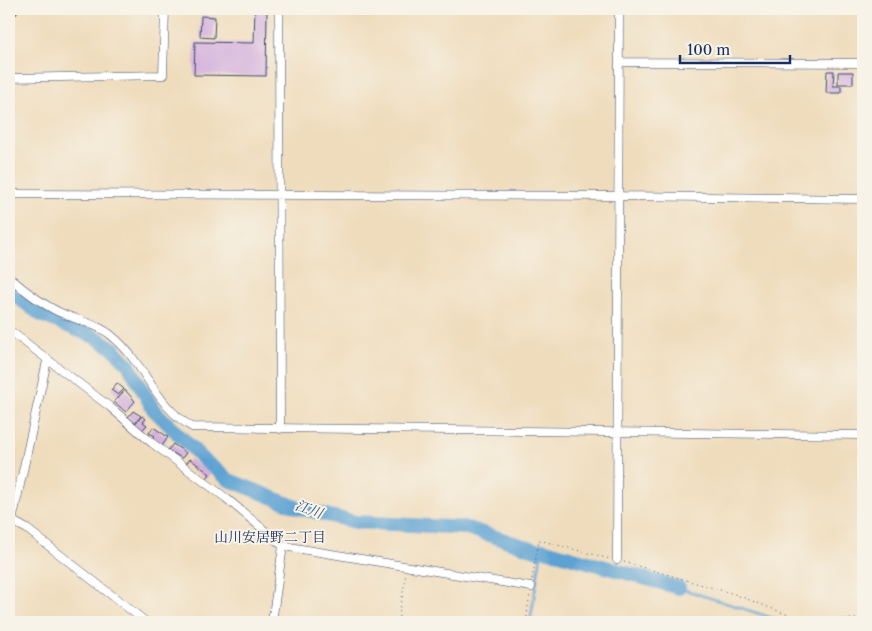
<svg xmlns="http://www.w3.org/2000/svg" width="872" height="631" font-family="'Libre Caslon Text','Noto Serif JP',serif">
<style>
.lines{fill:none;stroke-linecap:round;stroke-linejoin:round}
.stream{stroke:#5da2d2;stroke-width:2.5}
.river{stroke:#5da2d2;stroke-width:14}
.building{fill:#d3afdc}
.street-casing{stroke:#3b496c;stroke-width:9}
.path{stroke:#3b496c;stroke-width:1;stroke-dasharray:1 4;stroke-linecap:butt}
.street{stroke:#fff;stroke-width:8}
.labels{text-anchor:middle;stroke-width:4;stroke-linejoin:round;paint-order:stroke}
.water-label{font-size:14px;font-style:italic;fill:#325787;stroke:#f7f3e8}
.neighbourhood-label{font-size:14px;fill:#1b2f5e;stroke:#f7f3e8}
</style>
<rect width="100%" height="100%" fill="#f7f3e8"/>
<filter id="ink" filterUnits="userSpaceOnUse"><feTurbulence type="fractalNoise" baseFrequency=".02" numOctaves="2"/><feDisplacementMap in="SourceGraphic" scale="10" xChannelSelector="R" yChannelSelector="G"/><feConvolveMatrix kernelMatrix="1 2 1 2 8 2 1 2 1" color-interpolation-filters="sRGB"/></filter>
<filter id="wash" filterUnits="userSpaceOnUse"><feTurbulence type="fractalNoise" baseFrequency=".0096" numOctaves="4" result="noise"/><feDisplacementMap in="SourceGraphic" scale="20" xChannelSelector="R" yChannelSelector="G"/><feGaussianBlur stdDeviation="1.12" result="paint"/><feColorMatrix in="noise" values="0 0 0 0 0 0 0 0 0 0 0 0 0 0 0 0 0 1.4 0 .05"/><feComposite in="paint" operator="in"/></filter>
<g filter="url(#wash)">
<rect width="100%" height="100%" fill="#efdcbc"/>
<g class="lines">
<path class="stream" d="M679 588 785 622
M530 622 542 549"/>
<path class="river" d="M9 291 41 315 97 338 114 349 128 364 153 409 205 461 229 480 299 508 330 516 356 522 467 528 539 551 542 549 679 588"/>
</g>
<g id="blocks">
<path class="building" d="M9 9H16L17 14 9 15Z
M255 9H267L266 76 194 75 195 42 254 43Z
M201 16 215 17 214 38 200 37Z
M827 71H834L833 86H841V93H826Z
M838 72H853V84H838Z
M117 383 124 389 118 395 111 390Z
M125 390 135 401 126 412 114 402Z
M133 411 141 416 135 423 128 417Z
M142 416 146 419 143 422 147 425 141 431 134 425Z
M153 427 168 437 162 446 152 439 155 436 149 433Z
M173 444 186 453 182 458 168 450Z
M190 459 210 474 206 479 186 464Z"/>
</g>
</g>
<g filter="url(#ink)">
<use href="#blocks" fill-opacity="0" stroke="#3b496c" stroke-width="1"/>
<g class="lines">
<g class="street-casing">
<path id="street" d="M279 9 280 429
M619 62 863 63
M9 78 163 75 165 9
M9 96 10 78
M9 194 619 196 863 199
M9 277C25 291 40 303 59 312 76 320 98 324 112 336 146 364 154 405 192 427L863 435
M9 330 110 407 152 443 226 498 283 546 531 587
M11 520 27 529 146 622
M9 535 47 361
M617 560 619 9
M272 622 283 546"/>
</g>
<path class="path" d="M624 562 734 594 799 619H863
M532 579 539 540 610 559
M398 622 406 574
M526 622 530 593"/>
<use href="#street" class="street"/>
</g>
</g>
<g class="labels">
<g class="water-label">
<text transform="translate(309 509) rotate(20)" y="5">江川</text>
</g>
<g class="neighbourhood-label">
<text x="270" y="542">山川安居野二丁目</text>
</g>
</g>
<rect width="872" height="631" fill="none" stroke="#f7f3e8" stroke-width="30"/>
<path d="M680 55v8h110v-8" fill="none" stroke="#1b2f5e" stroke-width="2.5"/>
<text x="687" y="55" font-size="15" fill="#1b2f5e" stroke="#f7f3e8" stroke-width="4" paint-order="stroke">100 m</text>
</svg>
